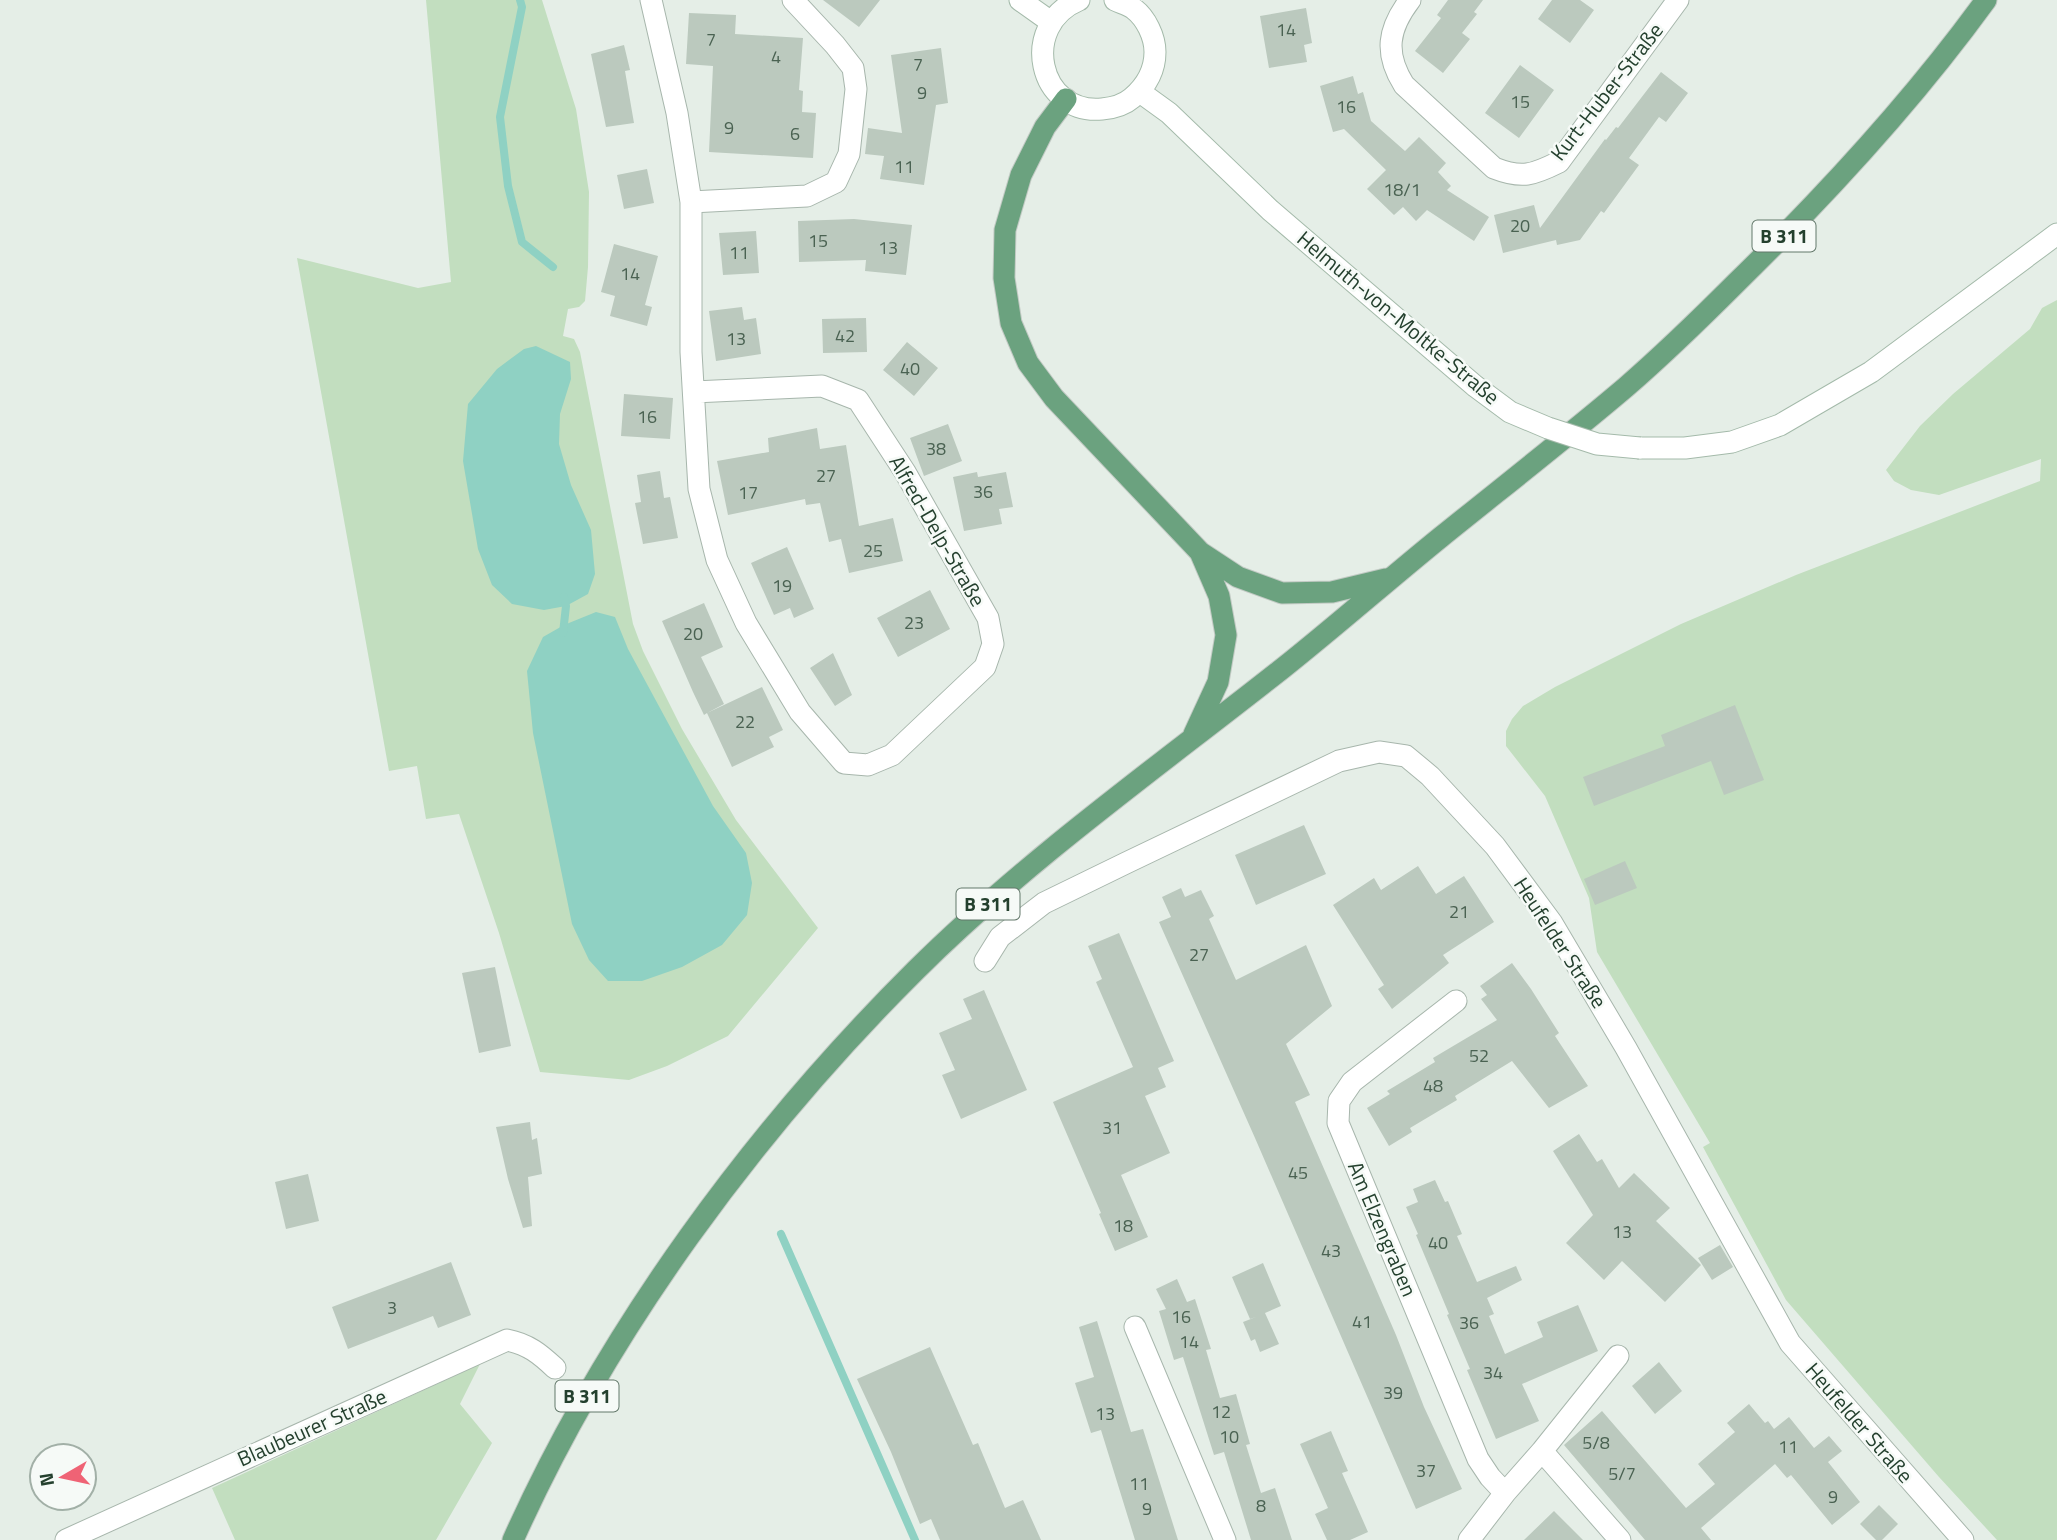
<svg xmlns="http://www.w3.org/2000/svg" width="2057" height="1540" font-family="'Titillium Web',sans-serif">
<style>
.green{fill:#c2debf}
.water{fill:#8fd1c3}
.lines{fill:none;stroke-linecap:round;stroke-linejoin:round}
.stream{stroke:#8fd1c3;stroke-width:8}
.building{fill:#bbc9be}
.street-casing{stroke:#a7b6ac;stroke-width:23}
.secondary-casing{stroke:#a4baaa;stroke-width:23}
.primary-casing{stroke:#c2cac4;stroke-width:23}
.street{stroke:#fff;stroke-width:21}
.secondary{stroke:#fff;stroke-width:21}
.primary{stroke:#6ba27f;stroke-width:21}
.secondary-bridge-casing{stroke:#a4baaa;stroke-width:23;stroke-linecap:butt}
.secondary-bridge{stroke:#fff;stroke-width:21}
.labels{text-anchor:middle;stroke-width:5;stroke-linejoin:round;paint-order:stroke}
.number-label{font-size:18px;fill:#4a6252}
.shield{fill:#f6faf7;stroke:#63786a;stroke-width:2}
.shield-label{font-size:19px;font-weight:bold;fill:#24402e}
.street-label{font-size:21px;fill:#24402e;stroke:#f6faf7}
</style>
<rect width="100%" height="100%" fill="#e5eee7"/>
<path class="green" d="M426 0H542L576 109 589 192 588 267 585 301 579 307 568 309 563 336 574 339 580 352 633 624 643 651 682 729 736 820 818 928 728 1036 667 1066 629 1080 540 1072 499 933 459 814 426 819 417 766 389 771 297 258 418 288 451 282Z
M2057 300V1540H1997L1939 1477 1786 1300 1703 1147 1710 1143 1597 952 1589 898 1545 796 1506 746V731L1512 719 1523 706 1555 687 1681 624 1796 575 2040 481 2041 459 1939 495 1911 490 1894 481 1886 470 1920 426 1953 394 2030 329 2042 308Z
M480 1364 460 1404 492 1443 436 1540H235L212 1488Z"/>
<path class="water" d="M536 346 570 362 571 379 560 414 559 444 571 485 591 530 595 574 588 594 566 606 544 610 512 604 492 585 478 549 463 461 468 404 497 369 524 349Z
M596 612 615 617 628 649 713 806 746 853 752 883 747 915 722 945 682 967 642 981H608L589 960 572 924 533 733 527 671 543 637 564 625Z"/>
<g class="lines">
<path class="stream" d="M520 0 522 7 500 117 508 186 522 242 553 267
M563 633 566 606 564 597
M781 1234 915 1540"/>
</g>
<path class="building" d="M823 0H880L859 27Z
M1448 0H1483L1474 12 1477 14 1462 33 1470 39 1443 73 1415 51 1441 18 1437 15Z
M1552 0H1580L1594 10 1570 43 1538 19Z
M1306 8 1312 43 1304 45 1307 62 1269 68 1260 16Z
M689 13 736 15 735 34 803 38 799 90 803 91 802 112 816 113 813 158 709 152 713 66 686 64Z
M624 45 630 70 625 71 634 123 606 127 591 54Z
M941 48 948 103 936 105 924 185 880 179 884 156 865 154 868 128 902 133 891 55Z
M1520 65 1554 90 1519 138 1485 113Z
M1661 72 1688 93 1666 122 1659 117 1629 158 1639 165 1604 213 1601 211 1580 240 1557 245 1556 240 1503 253 1494 215 1534 205 1540 228 1605 139 1606 140 1616 127 1618 128Z
M1353 76 1358 94 1363 92 1371 121 1405 151 1419 137 1446 163 1438 172 1451 186 1447 190 1489 217 1474 241 1427 210 1416 221 1403 207 1394 215 1367 189 1386 170 1344 129 1333 132 1320 86Z
M647 169 654 203 624 209 617 175Z
M854 219 912 225 906 275 865 271 866 260 799 262 798 221Z
M756 231 759 273 723 275 719 233Z
M614 244 658 256 645 305 652 307 647 326 610 316 615 296 601 292Z
M742 307 744 320 756 318 761 354 716 361 709 311Z
M866 318 867 352 823 353 822 319Z
M907 342 938 368 914 396 883 370Z
M624 394 673 398 670 439 621 436Z
M948 424 962 461 924 476 910 438Z
M817 428 820 449 846 445 859 526 893 518 903 561 849 573 841 539 829 542 820 503 806 505 805 499 728 515 717 461 769 452 768 438Z
M660 471 664 498 670 497 678 538 643 544 635 503 641 502 637 475Z
M977 472 978 477 1006 472 1013 507 999 509 1002 524 964 531 953 477Z
M787 547 814 609 794 618 790 608 774 615 751 563Z
M930 590 950 629 898 657 877 618Z
M704 603 723 647 701 657 724 704 707 713 762 687 783 730 769 737 774 747 732 767 707 713 704 715 693 692 662 621Z
M833 653 852 695 835 706 810 668Z
M1735 705 1764 780 1724 795 1711 761 1594 806 1583 777 1665 746 1661 735Z
M1304 825 1326 874 1256 905 1235 855Z
M1625 861 1637 888 1595 905 1584 879Z
M1418 866 1436 894 1464 876 1494 922 1443 955 1449 963 1392 1009 1378 989 1384 985 1333 905 1374 878 1381 890Z
M1181 888 1185 897 1201 890 1214 916 1209 919 1236 980 1306 945 1332 1006 1286 1044 1310 1095 1295 1102 1396 1335 1424 1407 1462 1489 1416 1509 1255 1138 1159 922 1171 917 1162 897Z
M1119 933 1174 1061 1158 1068 1166 1087 1145 1096 1170 1153 1121 1175 1148 1237 1115 1251 1099 1214 1101 1213 1053 1102 1133 1067 1096 982 1102 979 1088 946Z
M1512 963 1531 989 1559 1033 1555 1036 1588 1086 1549 1108 1512 1061 1455 1096 1457 1100 1410 1128 1412 1132 1389 1146 1367 1108 1390 1094 1387 1091 1435 1062 1433 1058 1497 1020 1481 999 1487 995 1480 986Z
M495 967 511 1046 479 1053 462 973Z
M984 990 1027 1090 961 1119 942 1075 955 1070 939 1033 972 1019 963 999Z
M530 1122 532 1140 537 1138 542 1174 528 1177 532 1226 523 1228 508 1179 496 1127Z
M1579 1134 1597 1162 1602 1159 1619 1188 1634 1173 1670 1208 1656 1221 1701 1265 1665 1302 1622 1261 1604 1280 1566 1243 1593 1215 1553 1151Z
M308 1174 319 1221 286 1229 275 1182Z
M1435 1180 1445 1202 1448 1201 1462 1234 1457 1236 1477 1282 1516 1266 1522 1280 1487 1298 1494 1314 1489 1316 1505 1354 1543 1337 1537 1322 1578 1305 1598 1351 1522 1384 1539 1421 1496 1439 1467 1370 1470 1369 1447 1315 1449 1314 1416 1235 1418 1234 1406 1207 1418 1202 1413 1189Z
M1720 1245 1733 1267 1712 1280 1698 1258Z
M451 1262 471 1315 438 1328 433 1316 348 1349 332 1307Z
M1263 1263 1281 1306 1265 1313 1279 1344 1260 1352 1255 1339 1251 1341 1243 1322 1256 1317 1250 1319 1232 1277Z
M1177 1279 1187 1302 1195 1299 1211 1349 1206 1350 1220 1398 1236 1394 1250 1444 1246 1445 1261 1493 1275 1488 1292 1540H1251L1224 1452 1214 1455 1183 1357 1174 1360 1159 1311 1166 1309 1156 1289Z
M1097 1321 1131 1432 1143 1429 1178 1540H1135L1101 1430 1091 1433 1075 1383 1094 1377 1079 1327Z
M930 1347 973 1445 978 1443 1005 1508 1023 1500 1041 1540H940L931 1519 920 1524 891 1452 857 1379Z
M1659 1362 1682 1391 1655 1414 1632 1386Z
M1749 1404 1765 1423 1768 1421 1774 1429 1789 1417 1814 1448 1829 1436 1842 1451 1828 1462 1860 1502 1832 1525 1791 1475 1787 1478 1775 1464 1701 1528 1711 1540H1645L1564 1445 1602 1411 1686 1508 1715 1484 1698 1464 1735 1432 1727 1423Z
M1331 1431 1348 1471 1342 1473 1368 1532 1350 1540H1327L1315 1514 1328 1508 1300 1444Z
M1879 1505 1898 1524 1882 1540H1876L1860 1524Z
M1554 1511 1583 1540H1524Z"/>
<g class="lines">
<g class="street-casing">
<path id="street" d="M651 0 677 113 691 202V352L699 489 717 560 746 623 800 712 844 763 868 765 892 755 985 667 993 644 988 618 905 472 858 400 822 386 694 392
M1410 0C1388 29 1384 53 1404 85L1494 168C1522 179 1533 175 1559 162L1678 0
M691 202 807 196 836 182 849 154 856 89 853 68 835 45 793 0
M985 961 1000 937 1044 903 1126 863 1339 761 1379 752 1406 756 1430 776 1495 846 1552 923 1626 1048 1790 1343 1963 1540
M1456 1001 1352 1082 1339 1101 1338 1123 1478 1459 1490 1477 1505 1493 1469 1540
M1135 1327 1225 1540
M1542 1451 1620 1540
M1505 1493 1542 1451 1618 1356
M66 1540 507 1340C528 1344 540 1354 555 1368"/>
</g>
<g class="secondary-casing">
<path id="secondary" d="M1020 0 1051 22
M1079 0C1019 25 1038 115 1102 109 1113 108 1124 105 1132 98 1146 86 1155 71 1155 52 1155 37 1146 18 1134 9 1129 5 1121 3 1115 0
M1140 92 1169 113 1270 210 1475 386
M1640 448H1685L1732 442 1780 425 1871 372 2057 234"/>
</g>
<g class="primary-casing">
<path id="primary" d="M1066 99 1045 127 1021 175 1005 230 1004 278 1011 323 1028 363 1054 398 1200 552 1238 577 1282 593 1332 592 1386 579
M1194 734 1218 682 1226 635 1219 596 1200 552
M513 1540C607 1330 754 1131 916 970 1029 858 1159 766 1283 668 1337 625 1388 580 1441 537 1503 487 1566 438 1626 387 1664 354 1700 319 1736 283 1826 195 1912 102 1986 0"/>
</g>
<use href="#street" class="street"/>
<use href="#secondary" class="secondary"/>
<use href="#primary" class="primary"/>
<g class="secondary-bridge-casing">
<path id="secondary-bridge" d="M1475 386 1510 412 1548 428 1597 444 1640 448"/>
</g>
<use href="#secondary-bridge" class="secondary-bridge"/>
</g>
<g class="labels">
<g class="number-label">
<text x="1286" y="36">14</text>
<text x="711" y="46">7</text>
<text x="776" y="63">4</text>
<text x="918" y="71">7</text>
<text x="922" y="99">9</text>
<text x="1520" y="108">15</text>
<text x="1346" y="113">16</text>
<text x="729" y="134">9</text>
<text x="795" y="140">6</text>
<text x="904" y="173">11</text>
<text x="1402" y="196">18/1</text>
<text x="1520" y="232">20</text>
<text x="818" y="247">15</text>
<text x="888" y="254">13</text>
<text x="739" y="259">11</text>
<text x="630" y="280">14</text>
<text x="845" y="342">42</text>
<text x="736" y="345">13</text>
<text x="910" y="375">40</text>
<text x="647" y="423">16</text>
<text x="936" y="455">38</text>
<text x="826" y="482">27</text>
<text x="983" y="498">36</text>
<text x="748" y="499">17</text>
<text x="873" y="557">25</text>
<text x="782" y="592">19</text>
<text x="914" y="629">23</text>
<text x="693" y="640">20</text>
<text x="745" y="728">22</text>
<text x="1459" y="918">21</text>
<text x="1199" y="961">27</text>
<text x="1479" y="1062">52</text>
<text x="1433" y="1092">48</text>
<text x="1112" y="1134">31</text>
<text x="1298" y="1179">45</text>
<text x="1123" y="1232">18</text>
<text x="1622" y="1238">13</text>
<text x="1438" y="1249">40</text>
<text x="1331" y="1257">43</text>
<text x="392" y="1314">3</text>
<text x="1181" y="1323">16</text>
<text x="1362" y="1328">41</text>
<text x="1469" y="1329">36</text>
<text x="1189" y="1348">14</text>
<text x="1493" y="1379">34</text>
<text x="1393" y="1399">39</text>
<text x="1221" y="1418">12</text>
<text x="1105" y="1420">13</text>
<text x="1229" y="1443">10</text>
<text x="1596" y="1449">5/8</text>
<text x="1788" y="1453">11</text>
<text x="1426" y="1477">37</text>
<text x="1622" y="1480">5/7</text>
<text x="1139" y="1490">11</text>
<text x="1833" y="1503">9</text>
<text x="1261" y="1512">8</text>
<text x="1147" y="1515">9</text>
</g>
<g class="shield">
<rect x="1752.5" y="220.5" width="63" height="31" rx="5"/>
<rect x="956.5" y="888.5" width="63" height="31" rx="5"/>
<rect x="555.5" y="1380.5" width="63" height="31" rx="5"/>
</g>
<g class="shield-label">
<text x="1784" y="243">B 311</text>
<text x="988" y="911">B 311</text>
<text x="587" y="1403">B 311</text>
</g>
<g class="street-label">
<text transform="translate(1607 92) rotate(-52)" y="7">Kurt-Huber-Straße</text>
<text transform="translate(1398 318) rotate(40)" y="7">Helmuth-von-Moltke-Straße</text>
<text transform="translate(937 531) rotate(60)" y="7">Alfred-Delp-Straße</text>
<text transform="translate(1560 943) rotate(57)" y="7">Heufelder Straße</text>
<text transform="translate(1382 1229) rotate(67)" y="7">Am Elzengraben</text>
<text transform="translate(1859 1423) rotate(49)" y="7">Heufelder Straße</text>
<text transform="translate(312 1428) rotate(-24)" y="7">Blaubeurer Straße</text>
</g>
</g>
<g transform="translate(63 1477) rotate(261)"><circle r="33" fill="#f6faf7" stroke="#a2b0a7" stroke-width="2"/>
<path d="M0-5L12 26L0 18L-12 26Z" fill="#ef6375"/>
<text y="-10" font-size="19" font-weight="bold" text-anchor="middle" fill="#24402e">N</text>
</g>
</svg>
